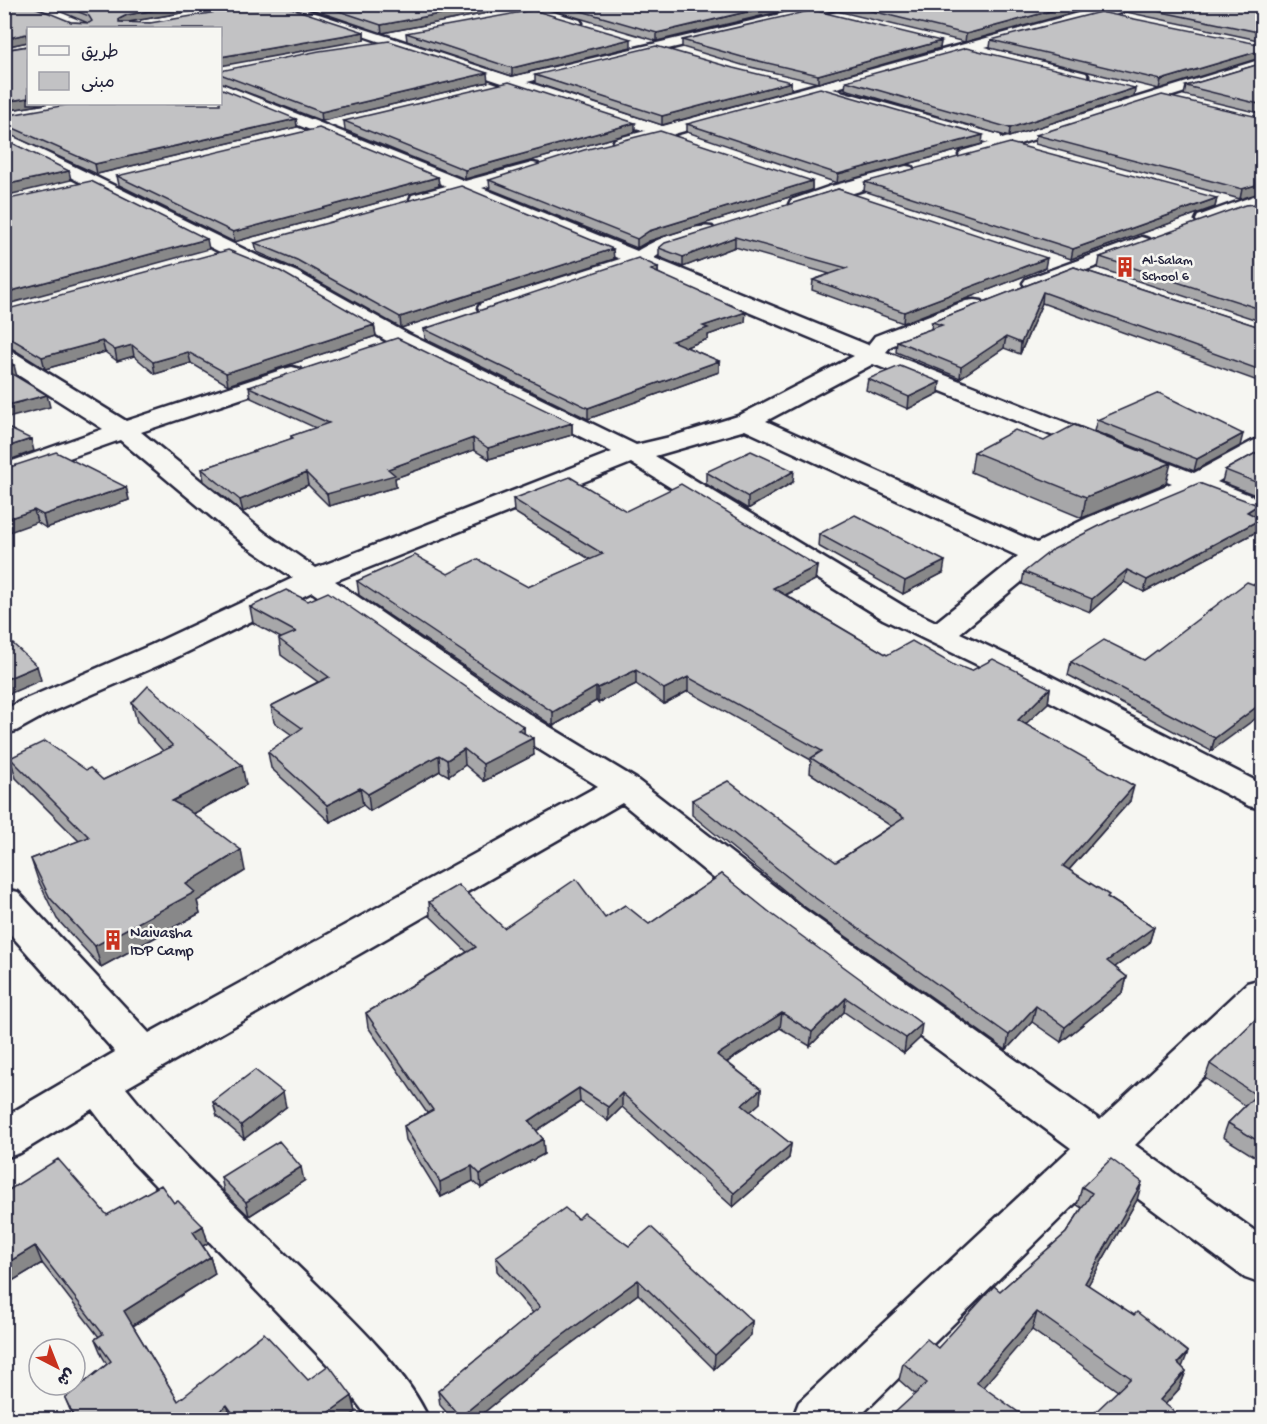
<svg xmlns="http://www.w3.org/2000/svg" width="1267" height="1424" font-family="'Gochi Hand','Playpen Sans Arabic',sans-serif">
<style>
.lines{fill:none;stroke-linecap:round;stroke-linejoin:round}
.minor-casing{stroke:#22223b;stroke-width:5}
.minor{fill:#f6f6f2;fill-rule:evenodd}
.wall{fill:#a7a7a9;stroke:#22223b;stroke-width:1.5}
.shaded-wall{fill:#888889;stroke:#22223b;stroke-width:1.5}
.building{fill:#c2c2c4;stroke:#22223b;stroke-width:1.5}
.labels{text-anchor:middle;stroke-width:5;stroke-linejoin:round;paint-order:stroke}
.far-poi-label{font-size:14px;fill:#22223b;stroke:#f6f6f2;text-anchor:start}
.poi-label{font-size:16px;fill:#22223b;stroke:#f6f6f2;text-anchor:start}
</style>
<rect width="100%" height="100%" fill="#f6f6f2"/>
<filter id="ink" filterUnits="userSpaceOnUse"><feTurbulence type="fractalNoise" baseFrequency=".0167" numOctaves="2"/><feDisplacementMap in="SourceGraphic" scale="12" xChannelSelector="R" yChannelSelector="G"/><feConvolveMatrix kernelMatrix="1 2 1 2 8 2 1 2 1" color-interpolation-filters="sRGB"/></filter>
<g filter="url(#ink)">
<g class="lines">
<g class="minor-casing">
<path id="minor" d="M268 4H288L512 77 823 4H848L842 8 527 82 663 126 1089 10 1120 4H1140L1115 15 1095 17 985 47 1086 73 1088 76 1086 79 1081 80 969 52 833 89 1000 135 1002 139 1262 59V68L968 160 962 159 959 155 962 151 989 143 816 94 674 134 672 137H662L621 148 613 143 615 139 645 131Z
M504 4H526L580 20 582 23 575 27Z
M220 83 465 181 532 163 538 164 541 168 538 172 482 188 637 251C652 241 694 223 712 227L715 231 712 235 664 251 654 258 868 345 875 336 966 301 974 300 982 301 985 306 982 311 891 346 886 352 1194 473 1253 441 1262 438V456L1217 482 1262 500V517L1196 492 1107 530 1048 560 960 633 1037 669 1262 784V809L1249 806 1015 683 883 619 631 463 335 581 532 716 636 779 801 907 1100 1120 1247 983 1262 979V1019L1135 1145 1262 1236V1284L1245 1278 1105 1174 856 1420H792L799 1402 1071 1148 773 927 622 803 126 1088C183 1159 251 1220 316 1284 353 1320 409 1373 429 1420H370L329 1366 130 1159 92 1109 20 1153 4 1158V1117L115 1052 4 927V889L18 892 149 1033 598 786 508 730 312 592 173 659 45 715 16 731 4 734V710L21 701 151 645 293 578 245 545 120 440 4 481V464L103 429 4 366V349L12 351 126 421 284 369 292 367 300 369 304 374 300 379 141 432 265 533 316 568 612 452 392 344 283 280 244 264 4 144V132L258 256 297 272 408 334 636 445 670 437 738 416 854 356 638 266 497 313 489 314 481 313 478 308 481 303 620 259 462 193 419 205 412 203 410 199 412 195 446 186 220 93ZM873 364 1172 483 1087 518 1037 543 766 421ZM745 430 1018 556 936 622 905 607 655 456Z
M906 166 912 167 915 171 912 175 798 210 791 208 789 204 791 200 828 187Z
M1262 193V205L1205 226 1198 224 1196 220 1198 216Z
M1142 237 1149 239 1152 243 1149 247 1040 287 1033 289 1026 287 1023 283 1026 279Z"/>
</g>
<use href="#minor" class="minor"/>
</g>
<path class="wall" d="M4 4 71 22 88 23 42 4H234L128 22 364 32V40L28 28 46 104 4 111V50L28 46V42L4 47Z
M296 4H509V9L382 33Z
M539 4H811L657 41 545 8 542 5Z
M837 4H1105L1093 7 965 42 837 11Z
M1263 4V41L1126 12 1128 5Z
M406 33 631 47 512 76 407 41Z
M682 40 941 41 940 48 818 83 742 65 682 47Z
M991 40 1263 45V57L1159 89 990 48Z
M1263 63V114L1184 95 1186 86Z
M220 71 488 82 322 121 220 82Z
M535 75 791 82V90L662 125 535 83Z
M846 81 1135 88 1134 96 1009 137 845 89Z
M4 116 296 119 297 127 97 174 4 132Z
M1263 118 1240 199 1035 144 1036 135Z
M344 121 635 132 465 179 345 130Z
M687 124 982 144 837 183 687 132Z
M117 176 438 177 439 186 234 242 119 185Z
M489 180 812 181V190L649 241 637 248 490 189Z
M865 182 1217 198 1215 207 1071 259 864 191Z
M838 189 1045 268 903 323 812 290 813 280 830 274 735 247 683 267 659 257V248Z
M1263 199V322L1098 268 1100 257 1256 204Z
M255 243 614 259 401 328 298 270 257 252Z
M658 267V273L745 322 708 335V339L686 347 719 361V372L588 419 425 339 424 329Z
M1074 267 1263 328V383L1042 303 1020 354 1004 348 960 378 896 352 897 341 931 329 932 322Z
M4 310 374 325 376 336 228 385 191 363 155 374 134 356 117 361 105 352 45 369 13 349 4 348Z
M868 379 939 393 908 409 866 390Z
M249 387 572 423V435L489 459 474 450 395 478 396 487 329 506 308 485 243 512 204 481 202 469 291 439V436L316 428 251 398Z
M1097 420 1240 446 1194 471 1094 431Z
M1044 441 1166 483 1082 518 971 472 974 452Z
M1263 449V498L1222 482 1225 470Z
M4 469 126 487 129 500 46 528 37 522Z
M706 472 793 482 748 509 706 484Z
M513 499 626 511 817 566 815 580 786 595 887 655 957 667 971 671 1050 688 1048 703 1025 724 1130 801 1069 870 1109 898 1154 927 1149 943 1115 967 1127 977 1123 992 1061 1042 1032 1022 1006 1050 802 905 692 815V800L836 862 891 826 810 773 811 760 688 691 664 704 636 684 598 703 596 701 553 726 359 595 357 581 448 574 528 587 591 560 514 512Z
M1258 505 1255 516 1258 531 1144 592 1124 582 1090 612 1022 584 1024 572Z
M819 534 943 573 903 594 818 546Z
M1263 588 1211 751 1068 675 1071 662 1144 660Z
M250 607 524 727V733L534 755 484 781 465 765 449 776 440 771 370 811 363 805 330 822 271 768 268 752 292 735 274 722 271 706 318 682 281 655 279 639 281 638 253 623Z
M132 703 246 785 193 814 245 871 197 901 200 913 101 967 57 919 38 880 31 859 79 841 16 778 10 758 86 770 103 780 163 751 137 722Z
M722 874 920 1038 904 1053 844 1012 810 1046 780 1028 727 1062 761 1089 760 1103 750 1112 791 1144 789 1158 733 1207 622 1107 608 1121 580 1102 536 1131 543 1139 544 1154 481 1188 473 1181 441 1197 406 1140 404 1126 427 1113 368 1027 366 1013 467 952 430 916 429 902 504 928 605 918 649 924Z
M1263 1015V1162L1223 1137 1228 1123 1245 1106 1205 1078 1210 1064Z
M213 1102 286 1107 244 1139 217 1116Z
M221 1177 304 1181 249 1216 224 1192Z
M1082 1187 1137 1200 1088 1285 1186 1371 1179 1389 1165 1404 1118 1391 1032 1330 915 1394 899 1380 903 1363 938 1348 1000 1291 1066 1233 1082 1208 1077 1205Z
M4 1193 107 1215 174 1203 203 1226 208 1243 203 1246 210 1257 215 1274 133 1326 178 1401 308 1380 352 1396 356 1412 346 1419H74L65 1398 107 1364 102 1356 95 1339 99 1337 42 1263 4 1286Z
M578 1219 629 1246 752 1321 751 1335 714 1369 638 1294 537 1369 476 1419H452L440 1405 438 1391 533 1313 497 1271 496 1257Z
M1263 1390V1404L1258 1400Z"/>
<path class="shaded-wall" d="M188 4H234L128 22H119V19L127 15Z
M493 4H509V9L382 33 381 25Z
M780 4H811L657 41V33Z
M1076 4H1105L1093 7 965 42 966 34Z
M364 32V40L220 66V57Z
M26 34 28 42 4 47V39Z
M631 39V47L512 76V68Z
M941 41 940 48 818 83V75Z
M1263 50V57L1159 89 1161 80Z
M487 73 488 82 322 121 321 112Z
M791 82V90L662 125V116Z
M1135 88 1134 96 1009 137 1010 128Z
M28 98V104H46L4 111V102Z
M296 119 297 127 97 174 95 164Z
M635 123V132L465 179V170Z
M983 135 982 144 837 183 838 174Z
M69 171 71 180 4 196V185Z
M438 177 439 186 234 242 233 232Z
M812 181V190L649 241 637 248V239L649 231Z
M1263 183V192L1240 199 1242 189Z
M1217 198 1215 207 1071 259 1073 249Z
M735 237V247L683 267V257Z
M207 239 209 249 4 305V293Z
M613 249 614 259 401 328 400 317Z
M1047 258 1045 268 903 323 904 312Z
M658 267V277L651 270Z
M1043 292 1042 303 1020 354 1021 343Z
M746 312 745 322 708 335V339L672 352V341L703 326Z
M374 325 376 336 228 385 226 373Z
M1006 337 1004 348 960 378 961 367Z
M102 341 105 352 45 369 42 357Z
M132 345 134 356 117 361 115 350Z
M188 352 191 363 155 374 153 362Z
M719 361V372L588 419V408Z
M14 365 17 377 4 375V368Z
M940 382 939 393 908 409 909 397Z
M47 395 50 407 4 419V406Z
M572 423V435L489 459 488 448Z
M1243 434 1240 446 1194 471 1197 459Z
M473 438 474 450 395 478 396 487 329 506 327 494 388 469Z
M31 439 34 451 4 462V448Z
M1171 463 1166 483 1082 518 1086 497Z
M794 471 793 482 748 509V497Z
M306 473 308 485 243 512 240 500Z
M126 487 129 500 46 528 43 515Z
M1258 505 1255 517 1247 512Z
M34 510 37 522 4 534V520Z
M1261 519 1258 531 1144 592 1147 580Z
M945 561 943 573 903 594 905 581Z
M817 566 815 580 773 601V588Z
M1127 570 1124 582 1090 612 1092 599Z
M37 666 41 680 4 696V680Z
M636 670V684L598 703V688Z
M688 677V691L664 704V689Z
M596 687V701L553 726V712Z
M1050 688 1048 703 1015 734 1018 720Z
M1263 702V713L1211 751 1215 738Z
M524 727 525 742 533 738 534 755 484 781 483 764 518 730Z
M464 749 465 765 449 776 447 760Z
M439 755 440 771 370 811 368 794Z
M242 765 246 785 177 822 172 801Z
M1134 786 1130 801 1059 881 1063 866Z
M360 788 363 805 330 822 327 805Z
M241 850 245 871 197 901 200 913 101 967 95 946 186 884Z
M1154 927 1149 943 1102 976 1107 961Z
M1127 977 1123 992 1061 1042 1065 1027Z
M846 998 844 1012 810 1046 812 1032Z
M1036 1006 1032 1022 1006 1050 1009 1035Z
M782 1013 780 1028 716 1069 717 1055Z
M922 1024 920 1038 904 1053 906 1038Z
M579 1088 580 1102 530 1135 529 1121Z
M761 1089 760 1103 741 1120 742 1105Z
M283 1092 286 1107 244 1139 241 1125Z
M622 1093V1107L608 1121V1107Z
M543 1139 544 1154 481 1188 480 1174Z
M791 1144 789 1158 733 1207 734 1193Z
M472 1166 473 1181 441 1197 440 1182Z
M301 1167 304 1181 249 1216 246 1202Z
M1142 1182 1137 1200 1079 1301 1085 1283Z
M203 1226 208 1243 198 1249 193 1232Z
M35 1246 42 1263 4 1286V1265Z
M210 1257 215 1274 130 1327 124 1311Z
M638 1280V1294L537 1369 476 1419H460V1417L536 1355Z
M1037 1312 1032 1330 972 1400 976 1382Z
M752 1321 751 1335 714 1369 715 1355Z
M1188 1352 1181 1370 1178 1363Z
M1186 1371 1179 1389 1153 1418 1160 1400Z
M352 1396 356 1412 346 1419H320Z
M227 1405 232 1419H210Z"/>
<path class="building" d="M4 4H27L71 22 89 23 92 21 89 16 59 4H188L127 15 119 19V22L150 23 264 4H279L364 32 220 57V28H28V36L26 34 4 39Z
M318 4H493L381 25Z
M557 4H780L657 33Z
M843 4H1076L966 34Z
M1129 4H1263V33L1128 5Z
M533 10 631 39 512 68 406 33Z
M813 10 941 41 818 75 742 57 682 40Z
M1100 12 1263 45V50L1161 80 991 40Z
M28 37V98L4 102V50L28 46Z
M389 41 487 73 321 112 220 74V71L319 51Z
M656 46 733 68 791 82 662 116 535 75Z
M966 48 1135 88 1010 128 846 81Z
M1263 63V105L1186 86Z
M509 82 635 123 465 170 344 121Z
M220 88 296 119 95 164 4 124V116L72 104H220Z
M820 88 983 135 838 174 687 124Z
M1162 95 1263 118V183L1242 189 1036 135Z
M319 128 438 177 233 232 117 176Z
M660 131 812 181 649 231 637 239 489 180 584 150Z
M4 139 69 171 4 185Z
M1010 143 1217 198 1073 249 865 182Z
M91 181 207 239 4 293V200Z
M461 186 613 249 400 317 297 260 255 243Z
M838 189 1047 258 904 312 813 280 847 268 735 237 683 257 659 248 665 243Z
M1263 199V310L1100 257 1245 205 1256 204Z
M228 250 280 271 374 325 226 373 188 352 153 362 132 345 115 350 102 341 42 357 10 338 4 337V310Z
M638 258 658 267 651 270 746 312 703 326 708 328 672 341 719 361 588 408 424 329Z
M1074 267 1263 328V371L1043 292 1021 343 1006 337 961 367 897 341 942 325 932 322Z
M397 338 572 423 488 448 473 438 388 469 395 475 327 494 306 473 240 500 202 469 293 438 291 436 329 423 249 387Z
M4 359 14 365 4 368Z
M900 366 940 382 909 397 868 379Z
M4 369 47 395 4 406Z
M1159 393 1243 434 1197 459 1097 420Z
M1074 425 1171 463 1086 497 974 452 1015 430 1044 441Z
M4 426 31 439 4 448Z
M1263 449V485L1225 470Z
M751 451 794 471 748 497 706 472Z
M56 452 126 487 43 515 34 510 4 520V469Z
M570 477 626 511 681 484 817 566 773 588 887 655 912 641 957 667 959 666 971 671 993 659 1050 688 1018 720 1134 786 1063 866 1109 895 1107 897 1154 927 1107 961 1127 977 1065 1027 1036 1006 1009 1035 804 890 692 800 728 781 836 862 904 818 811 758 822 751 688 677 664 689 636 670 598 688 596 687 553 712 357 581 415 555 448 574 477 559 528 587 603 554 513 499Z
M1199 483 1258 505 1247 512 1261 519 1147 580 1127 570 1092 599 1024 572 1052 550 1111 520Z
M855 515 945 561 905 581 819 534Z
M1247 582 1263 588V702L1215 738 1071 662 1104 640 1144 660Z
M286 590 308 601 328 592 524 727 518 730 533 738 483 764 464 749 447 760 439 755 368 794 360 788 327 805 268 752 302 728 271 706 329 677 279 639 296 632 250 607Z
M4 638 12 643 37 666 4 680Z
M148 686 242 765 172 801 185 808 241 850 186 884 195 892 95 946 50 898 31 859 89 837 10 758 45 741 86 770 90 768 103 780 173 746 132 703Z
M722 874 773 915 922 1024 906 1038 846 998 812 1032 782 1013 717 1055 761 1089 742 1105 791 1144 734 1193 622 1093 608 1107 579 1088 529 1121 543 1139 480 1174 472 1166 440 1182 404 1126 433 1110 366 1013 476 947 429 902 458 885 504 928 576 879 605 918 625 905 649 924Z
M1261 1014 1263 1015V1144L1228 1123 1256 1095 1210 1064Z
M255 1070 283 1092 241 1125 213 1102Z
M279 1141 301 1167 246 1202 221 1177Z
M58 1159 107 1215 161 1185 174 1203 178 1201 203 1226 193 1232 210 1257 124 1311 178 1401 264 1333 308 1380 329 1365 352 1396 320 1419H237L227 1405 210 1419H75L65 1398 111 1361 95 1339 103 1334 35 1246 4 1265V1193Z
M1111 1159 1142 1182 1085 1283 1134 1315 1137 1312 1188 1352 1178 1363 1186 1371 1160 1400 1184 1419H1088L1131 1378 1037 1312 976 1382 1028 1419H888L927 1383 903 1363 927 1339 938 1348 994 1286 1000 1291 1066 1233 1092 1193 1082 1187Z
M565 1208 578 1219 584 1213 629 1246 651 1227 752 1321 715 1355 638 1280 536 1355 460 1417 438 1391 540 1307 496 1257Z"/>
</g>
<defs>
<g id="building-bare" transform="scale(1.62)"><path d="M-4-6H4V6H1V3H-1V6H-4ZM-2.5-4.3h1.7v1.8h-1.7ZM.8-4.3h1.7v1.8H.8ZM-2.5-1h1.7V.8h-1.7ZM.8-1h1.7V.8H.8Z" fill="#c8321e" stroke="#f6f6f2" stroke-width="2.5" paint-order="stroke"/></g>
</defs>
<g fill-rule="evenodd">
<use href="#building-bare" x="1125" y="267"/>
<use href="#building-bare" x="113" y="940"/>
</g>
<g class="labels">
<g class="far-poi-label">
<text x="1142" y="264">Al-Salam<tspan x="1142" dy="16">School 6</tspan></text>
</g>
<g class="poi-label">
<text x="130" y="937">Naivasha<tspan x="130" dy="18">IDP Camp</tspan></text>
</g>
</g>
<rect width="1267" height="1424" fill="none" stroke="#f6f6f2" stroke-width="24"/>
<rect x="12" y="12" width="1243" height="1400" fill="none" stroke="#22223b" stroke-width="2" filter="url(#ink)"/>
<rect x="27" y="27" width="195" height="78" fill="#f6f6f2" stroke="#a1a1a9" stroke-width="1.5"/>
<rect x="39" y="46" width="30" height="9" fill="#f6f6f2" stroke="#a1a1a9" stroke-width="1.5"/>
<text x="81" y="57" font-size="18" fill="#22223b">طريق</text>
<rect x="39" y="72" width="30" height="18" fill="#c2c2c4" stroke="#a1a1a9" stroke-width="1.5"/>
<text x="81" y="87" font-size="18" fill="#22223b">مبنى</text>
<g transform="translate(57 1367) rotate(138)"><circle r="28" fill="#f6f6f2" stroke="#a1a1a9" stroke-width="1.5"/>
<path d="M0-4.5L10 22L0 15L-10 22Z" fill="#c8321e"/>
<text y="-9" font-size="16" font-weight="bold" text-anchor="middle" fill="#22223b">ش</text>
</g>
</svg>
